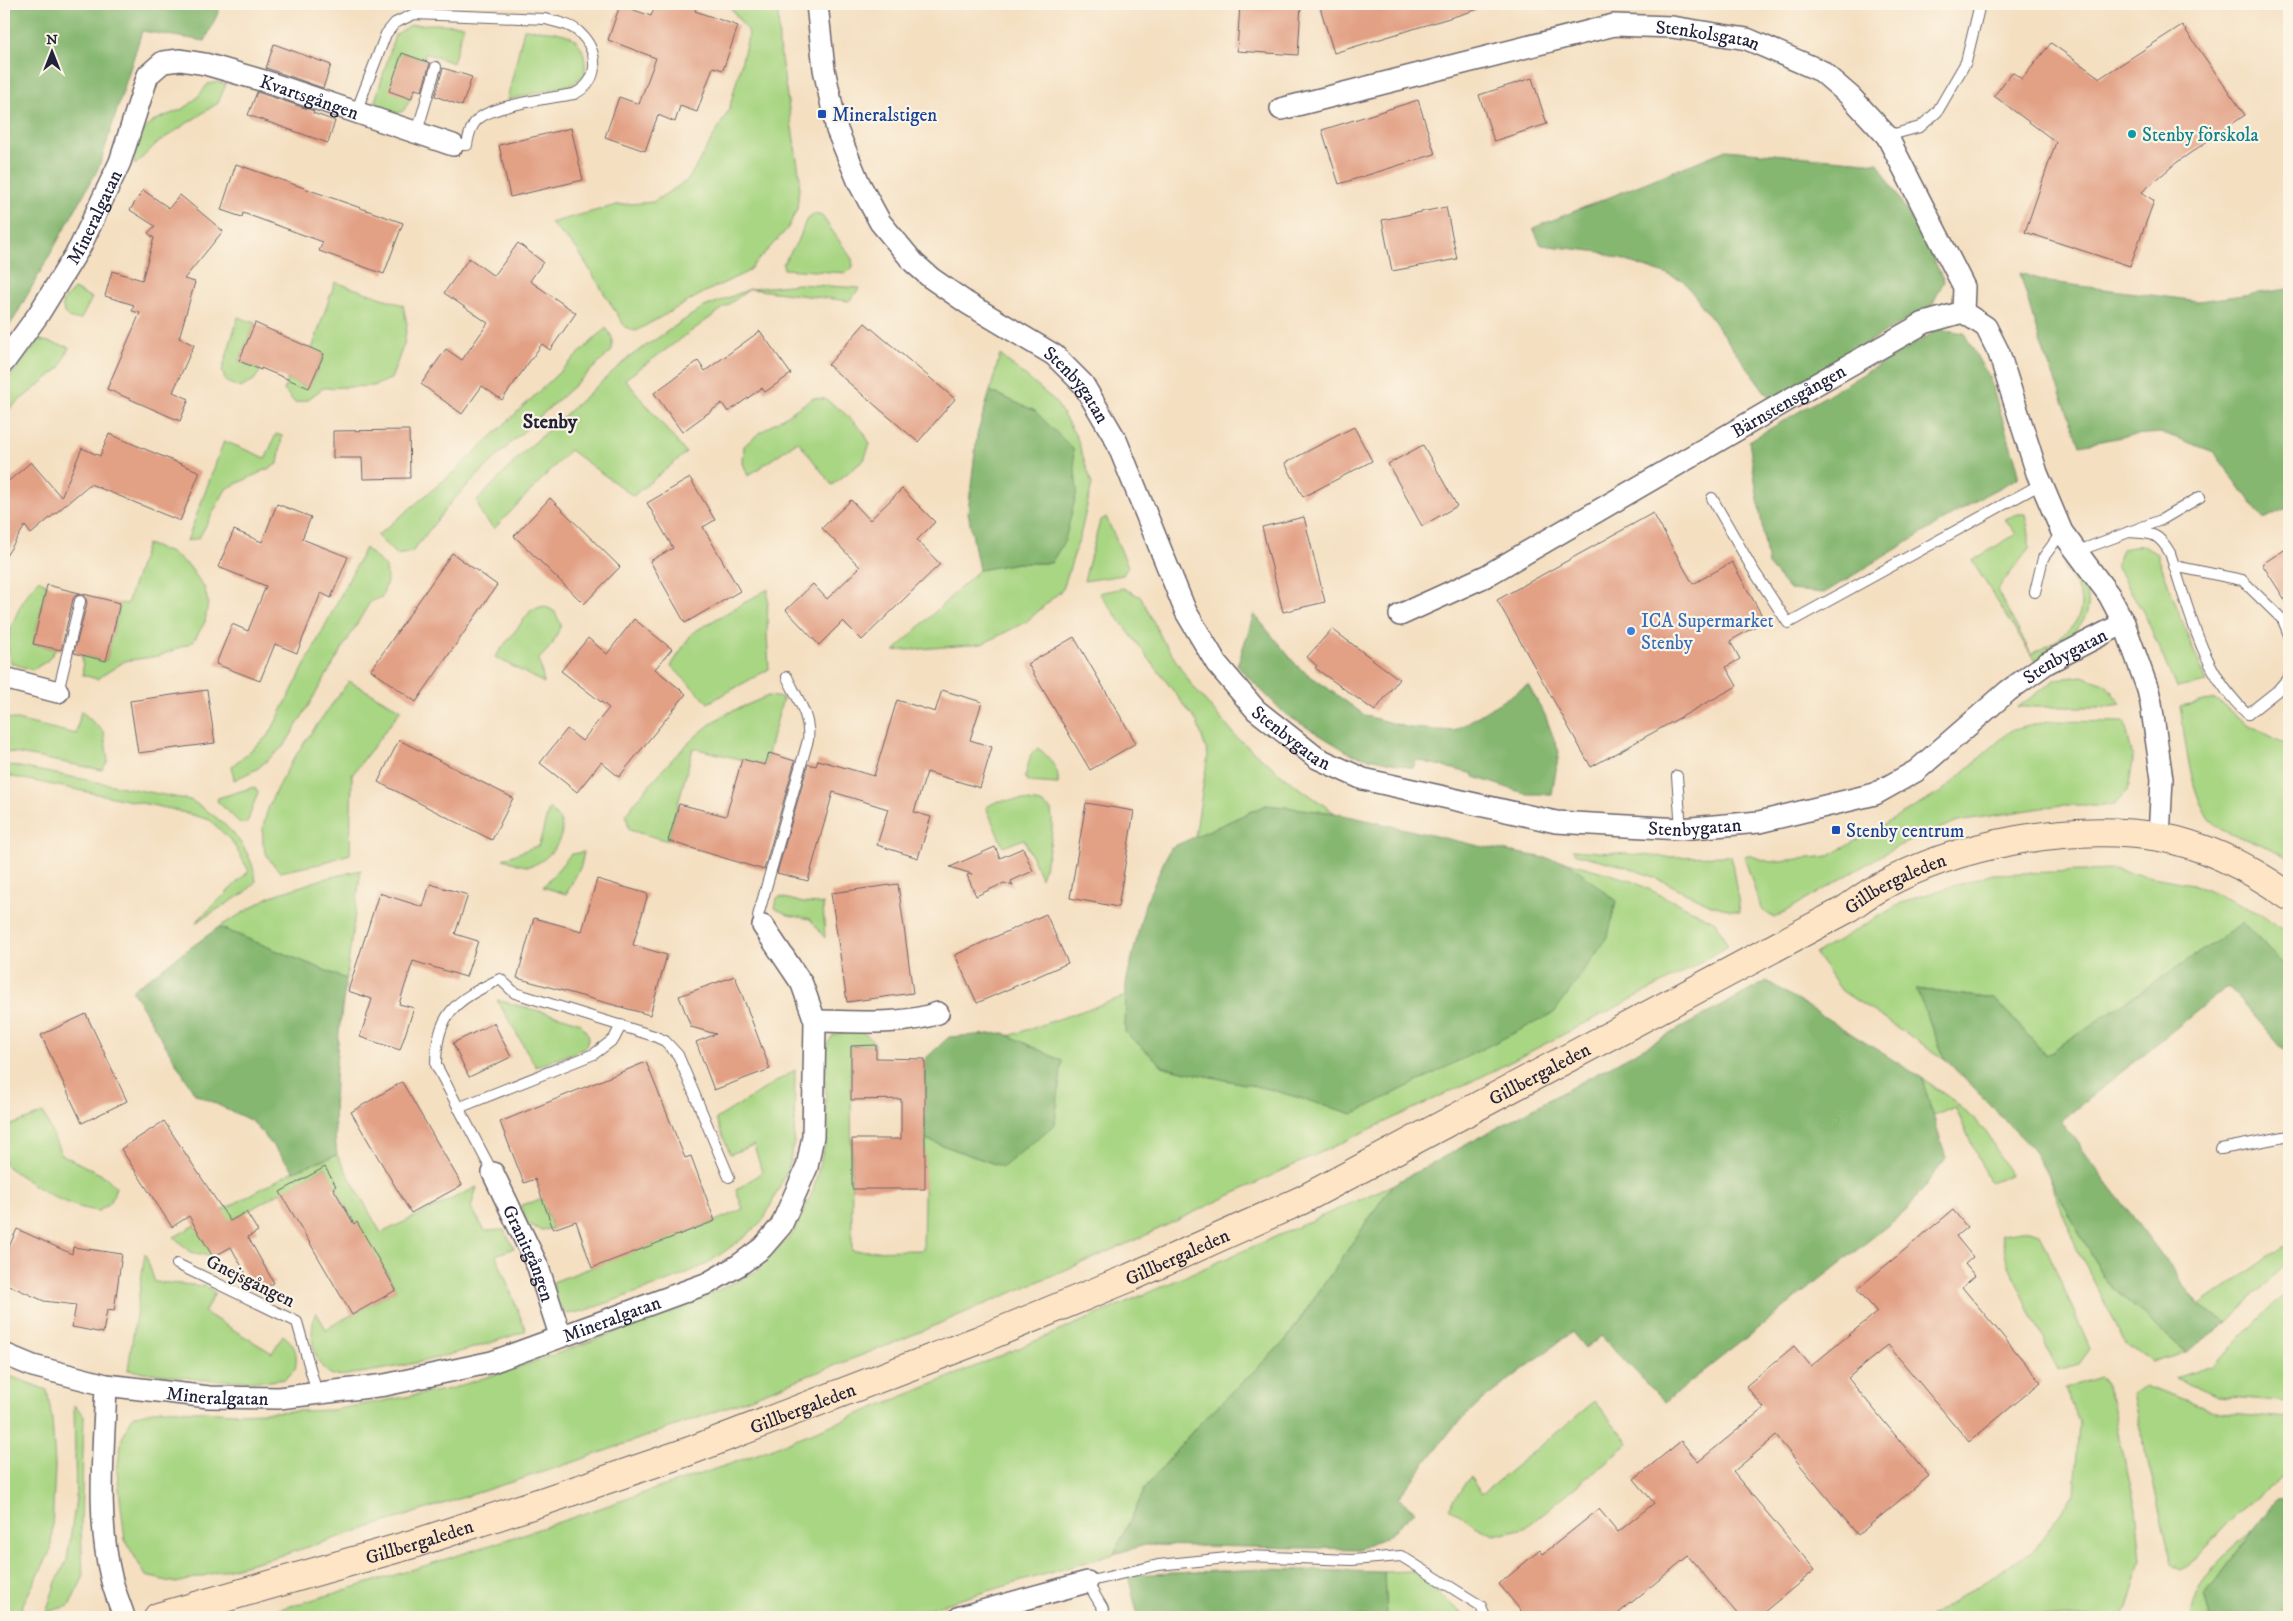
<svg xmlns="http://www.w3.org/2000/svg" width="2293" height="1621" font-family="'IM FELL DW Pica',serif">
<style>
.green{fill:#a9d683;stroke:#667c5f}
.forest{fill:#86b771;stroke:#546c56}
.building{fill:#e2a085}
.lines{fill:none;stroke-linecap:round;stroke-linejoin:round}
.lane-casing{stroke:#6c646a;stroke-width:12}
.street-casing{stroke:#6c646a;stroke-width:24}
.secondary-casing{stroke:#6c646a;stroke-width:30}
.lane{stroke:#fff;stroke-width:10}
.street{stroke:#fff;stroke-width:21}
.secondary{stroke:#fde5c5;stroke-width:28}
.transit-dot{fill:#1a4fb4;stroke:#fcf5e5;stroke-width:2}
.culture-dot{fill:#0f9aa8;stroke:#fcf5e5;stroke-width:2}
.shop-dot{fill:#3f7fe0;stroke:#fcf5e5;stroke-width:2}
.labels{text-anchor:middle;stroke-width:4.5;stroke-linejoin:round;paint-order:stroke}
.street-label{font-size:19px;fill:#22223b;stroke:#fcf5e5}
.transit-label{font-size:19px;fill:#164399;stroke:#fcf5e5;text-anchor:start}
.culture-label{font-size:19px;fill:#0d838f;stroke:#fcf5e5;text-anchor:start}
.shop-label{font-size:19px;fill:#366cbe;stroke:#fcf5e5;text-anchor:start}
.neighbourhood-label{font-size:20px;font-weight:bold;fill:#22223b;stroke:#fcf5e5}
</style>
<rect width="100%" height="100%" fill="#fcf5e5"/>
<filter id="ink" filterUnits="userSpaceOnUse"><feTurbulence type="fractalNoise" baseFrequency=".02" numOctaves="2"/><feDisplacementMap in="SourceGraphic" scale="10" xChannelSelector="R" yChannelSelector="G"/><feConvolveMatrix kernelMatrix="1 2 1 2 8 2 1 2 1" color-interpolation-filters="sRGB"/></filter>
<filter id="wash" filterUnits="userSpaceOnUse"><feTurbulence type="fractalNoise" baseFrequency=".0096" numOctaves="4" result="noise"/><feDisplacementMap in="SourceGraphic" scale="20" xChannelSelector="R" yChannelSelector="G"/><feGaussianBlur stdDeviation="1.12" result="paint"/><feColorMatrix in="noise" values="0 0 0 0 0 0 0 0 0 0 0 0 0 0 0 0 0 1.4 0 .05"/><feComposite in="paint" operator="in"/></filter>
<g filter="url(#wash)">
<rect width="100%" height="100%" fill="#f4dfc1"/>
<path class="green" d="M728 4H778L779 46 800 178 797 209 788 228 747 272 705 292 636 331 625 327 577 249 550 223 617 205 653 202 688 180 729 110 749 33Z
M432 24 464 25 453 63 425 53 424 61 402 53 411 99 403 111 393 115 374 105 395 35 411 25Z
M524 29C559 32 588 29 585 74L573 84 507 100Z
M218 82 226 84 218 103 157 143 135 165C133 156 135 151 138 143 148 114 168 119 189 105 197 99 202 91 208 84Z
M815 214 822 216 852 259 853 267 847 273 784 269 783 264 800 237 806 220Z
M335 282 403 305 407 324 404 344 391 379 373 386 323 388 307 400 295 403 284 390 287 379 309 388 324 354 312 349Z
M799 284 860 288 849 301 750 289 625 379 686 453 633 496 570 450 494 529 482 515 477 501 525 451 628 358 702 308 750 289Z
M74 289 92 298 81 319H70L64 313 62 302Z
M238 317 255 323 239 361 261 370 254 380 241 388 226 382 222 371Z
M606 328 612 337V351L513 441 453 500 412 552 397 555 377 536 455 471Z
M40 340 69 347 60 368 4 413V384Z
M1000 355 1055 401 1077 438 1092 484 1080 536 1063 589 1026 622 982 644 894 651 979 570 1017 563H1051L1035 411 990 391Z
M813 398 825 399 841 410 863 431 870 444 864 460 832 485 798 441 748 476 743 463 744 446 758 434Z
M276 434 282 436 278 464 226 489 199 538 187 541 224 441 266 458Z
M2018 514H2025L2029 533V549L1997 590 2031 654C2053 645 2087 625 2080 596 2078 586 2068 575 2063 566L2067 563C2072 571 2080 580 2085 589 2101 622 2056 646 2035 661L1972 561 2016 534 2005 519Z
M1106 517 1128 566 1123 575 1084 581 1100 521Z
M147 544 171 553 189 566 204 587 208 602 205 622 193 642 159 656 125 661 97 679 83 675 82 655 106 661 120 603 127 604Z
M2142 545 2157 554 2190 642 2207 682 2176 688 2146 617 2116 566 2122 549Z
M365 548 386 567 387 581 382 597 370 602 285 745 257 769 234 780 232 766 269 735Z
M39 579 47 585 33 644 56 649 47 661 32 670 11 663C10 657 7 649 8 643 11 620 24 596 39 579Z
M1123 588 1141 597 1162 639 1191 684 1237 738 1287 779 1335 813 1266 805 1195 837 1208 755 1197 722 1099 593Z
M768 589 767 635 769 669 708 703 671 666 692 633Z
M545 606 555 612 561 625 552 645 539 659 544 683 495 657 532 609Z
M2083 676 2106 685 2121 704 2101 707H2018L2056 679Z
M349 681 401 710 352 775 350 854 319 864 280 872C272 863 264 855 263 842 257 797 323 718 349 681Z
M768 696 783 698 765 765 693 748 668 841 629 830 626 814C651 782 692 732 728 713 741 707 755 702 768 696Z
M2215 699 2244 722 2289 746V860C2275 846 2245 840 2226 832 2190 817 2186 740 2180 706Z
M81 711 104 732 108 761 102 770 4 751V717L76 734Z
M2048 721 2125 722 2133 760 2128 791 2114 805H2061L1958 821 1896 847 1774 918 1761 909 1744 856 1748 855 1770 862 1829 856 1941 792 2010 731Z
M1038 748C1049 757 1060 769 1058 784L1029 782 1025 777 1031 754Z
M4 764 190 800C221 818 251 843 256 881L246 892 195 923 249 871 233 843 210 820 171 809 4 775Z
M254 787 258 792 247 823H240L217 801 218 798Z
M1022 800 1041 803 1051 810C1055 833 1048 856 1041 878L1024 839 1003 847 986 807 998 801Z
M549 808C554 814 562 820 562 828 563 843 542 867 526 866 519 865 510 861 503 859L539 845Z
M1572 850 1668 857 1731 856 1740 912 1711 905 1665 882 1628 867 1576 854Z
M584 852 581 866 566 894 543 887 571 854Z
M1568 862 1630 880 1716 922 1728 946 1684 972 1485 1075 1131 1242 896 1342 709 1414 574 1462 286 1554 176 1583 146 1576 125 1540 117 1471 122 1438 133 1416 161 1409 234 1413 332 1410 450 1389 542 1359 684 1307 755 1272 792 1235 813 1191 826 1140 825 1048 833 1035C854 1029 862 1026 876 1045L851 1046 852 1251 923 1250 925 1139 1003 1167 1062 1061 1009 1036 1126 996 1125 1032 1164 1067 1273 1090 1353 1114 1616 902Z
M361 870 346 979 219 927 271 896 323 879Z
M2113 870 2192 884 2261 914 2289 934V970L2243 924 2046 1055 1995 999 1916 989 1945 1059 1842 991 1815 954 1905 901 1993 874Z
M781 897 803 903 823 904 825 938 810 919 788 915 775 908 777 898Z
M497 1000 566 1018 580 1023 589 1036 585 1048 536 1067Z
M795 1070 794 1143 788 1169 764 1219 746 1236 707 1264 674 1279 584 1311 567 1314 557 1302 553 1282 715 1221 743 1209 736 1190 762 1172 754 1145 730 1154 716 1119Z
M1922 1078 1954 1101 1986 1131 2010 1175 1989 1182 1955 1107 1933 1116Z
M43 1113 61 1154 106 1177 116 1187 111 1202 99 1211C63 1207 32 1185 4 1164V1128Z
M337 1155 381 1233 477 1187 471 1207 485 1231 504 1230 514 1248 496 1255 526 1331C472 1350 417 1365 360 1373 352 1374 340 1377 333 1375 312 1367 308 1330 316 1312L326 1329 396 1290 386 1271 367 1247 325 1167 202 1237 213 1257 190 1252 174 1237 299 1168Z
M2048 1176 2107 1283 2186 1352 2151 1362 2126 1344 2077 1249Z
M1392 1185 1285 1341 1196 1427 1146 1487 1114 1554 900 1617H252C380 1581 507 1541 632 1497 675 1482 718 1469 760 1453 973 1371 1183 1278 1392 1185Z
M559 1195 561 1202 545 1208 553 1229 540 1230 527 1223 521 1205Z
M2029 1230 2040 1233 2090 1349 2079 1364 2057 1370 2007 1261 2001 1234Z
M2289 1243V1260L2227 1323 2200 1306Z
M145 1253 155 1282 206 1286 215 1293 204 1312 272 1353 283 1335C296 1345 298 1354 295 1370L285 1379 270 1381 203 1380 128 1370Z
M2289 1289V1403L2218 1397 2175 1378 2212 1366Z
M4 1374 47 1390 52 1419 55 1466 51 1550 23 1604 21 1617H4Z
M2101 1377 2109 1393 2136 1508 2141 1560 2127 1609 2120 1617H1929L2033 1551 2074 1493 2079 1424 2065 1388Z
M2145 1385 2219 1412 2289 1418V1471L2231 1520 2189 1565 2181 1570 2172 1564 2132 1394Z
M1595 1401 1629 1443 1525 1528 1494 1535 1475 1526 1449 1508 1470 1476 1482 1494Z
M74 1405 84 1416 81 1526 83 1578 69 1606 46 1612 56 1582 67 1560 76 1499Z
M2255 1528 2205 1594 2211 1617H2191C2197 1575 2225 1555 2255 1528Z
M1413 1571 1462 1613 1461 1617H1386L1384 1572Z"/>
<path class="forest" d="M4 4H222L205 41 142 31 99 167 14 319 4 333Z
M1726 150 1878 163 1926 244 1944 281 1932 305 1771 400 1683 280 1600 252 1541 245 1533 228Z
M2020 273 2049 282 2198 301 2289 289V507L2263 519 2214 452 2163 433 2132 435 2080 445 2039 339Z
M1940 329 1964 333 1990 380 2018 469V478L1987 494 1824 593 1790 590 1768 565 1749 441Z
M990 391 1035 411 1073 449 1077 491 1065 540 1051 563H1017L979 570 968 512 977 435Z
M1254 614 1298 667 1366 716 1410 728 1454 731 1528 685 1545 715 1559 752 1552 794H1527L1474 777V774L1416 760 1413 768 1351 754 1285 714 1237 666Z
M1266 805 1335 813 1479 846 1568 862 1616 901 1608 937 1554 1013 1353 1114 1273 1090 1164 1067 1125 1032 1126 983 1145 904 1170 848Z
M2243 923 2289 970V1056L2228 986 2061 1121 2200 1306 2227 1323 2186 1352 2107 1283 2033 1149 1945 1059 1916 989 1995 999 2046 1055Z
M219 927 346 979C338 1038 330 1095 337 1155L294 1171 252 1121 195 1094 132 990Z
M1767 981 1922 1078 1946 1158 1906 1211 1665 1402 1601 1336 1585 1348 1572 1332 1483 1400 1452 1429 1398 1498 1415 1511 1386 1537 1359 1549 1145 1545 1114 1554 1146 1487 1196 1427 1285 1341 1392 1185Z
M1004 1033 1062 1061 1055 1124 1003 1167 925 1139V1059L949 1037Z
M2289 1499V1617H2211L2205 1594 2276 1500Z
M1263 1569 1384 1572 1386 1617H1138L1128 1575Z"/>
<g id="blocks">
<path class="building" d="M656 4H697L695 11 738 26 723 70 713 67 697 112 680 106 675 122 658 115 645 151 605 137 619 97 639 104 656 58 608 40 620 5 651 16Z
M1240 4H1301L1298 55 1237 51Z
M1319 4H1478L1479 9 1334 53Z
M2182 25 2245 115 2176 163 2142 192 2154 201 2130 266 2025 232 2056 142 1994 96 2012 72 2022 79 2051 43 2100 78Z
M274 44 331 65 323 88 266 68Z
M402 53 430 63 422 91 415 89 411 99 389 91Z
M443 68 472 77 462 106 435 96Z
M1532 78 1547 124 1494 141 1479 95Z
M257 92 314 111 313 113 335 121 328 143 248 115Z
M1418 100 1435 154 1339 184 1322 130Z
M571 128 583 180 510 197 499 145Z
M236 164 403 223 384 274 319 251 323 242 243 213 242 217 221 210Z
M143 190 169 208 180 195 223 231 184 279 195 282 179 338 194 345 173 392 189 399 180 421 107 389 140 313 132 311 134 305 105 296 112 271 142 280 154 238 148 233 155 226 130 210Z
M1446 207 1457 259 1392 271 1382 220Z
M518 243 543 262 530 281 576 313 550 350 542 344 502 400 482 386 462 414 421 384 446 349 462 360 488 323 444 293 469 258 494 276Z
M255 323 324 354 309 388 261 368V370L239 361Z
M865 323 955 399 918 442 828 365Z
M760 331 791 374 765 392 762 388 728 412 722 403 682 432 654 393 698 361 705 371Z
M1354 427 1372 461 1303 497 1285 463Z
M409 430 410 478 363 479 362 458H333V431Z
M109 434 200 472 180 521 90 484 31 534 25 526 4 559V485L31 462 61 497 82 448 100 456Z
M1423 445 1457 506 1422 526 1388 464Z
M690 478 715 520 703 527 740 591 685 623 650 561 673 548 647 503Z
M902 489 935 522 917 540 940 564 862 640 843 621 819 645 786 610 813 584 827 599 860 567 822 528 851 500 870 520Z
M550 498 620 567 584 604 514 536Z
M277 504 311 517 302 539 348 557 331 598 321 593 297 653 275 644 260 681 216 664 232 624 248 631 266 586 218 567 234 530 262 542Z
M1653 513 1693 584 1732 562 1765 621 1730 641 1740 659 1726 667 1737 686 1591 767 1497 600Z
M1304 517 1325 602 1283 612 1262 527Z
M2289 547V606L2262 564Z
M452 553 497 585 416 702 371 670Z
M47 585 120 603 106 661 74 653 87 603 85 596 81 594 75 596 73 599 61 650 33 644Z
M634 619 672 649 655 669 686 694 619 777 601 762 577 792 540 763 567 729 582 741 609 708 561 671 588 638 607 654Z
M1332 629 1399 679 1375 711 1315 668 1317 666 1307 657Z
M1074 637 1136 743 1090 770 1028 664Z
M207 690 215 743 138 753 130 701Z
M942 690 982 702 970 740 992 747 980 788 927 772 914 812 931 817 918 858 877 845 888 809 833 792 808 881 777 873 808 764 816 766 818 760 874 776 897 700 935 712Z
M399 740 513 798 492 840 378 782Z
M769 753 795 761 764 870 668 841 679 804 726 816 742 759 765 765Z
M1086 803 1134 811 1118 907 1070 898Z
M995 847 1000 858 1023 848 1033 871 1011 881 1013 886 1004 883 976 896 967 875 972 874 950 867Z
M597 879 648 894 633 945 667 955 650 1015 517 978 534 918 582 931Z
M430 884 468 895 455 934 478 941 466 977 413 961 399 1004 414 1008 400 1050 360 1037 372 999 348 991 379 893 423 907Z
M898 884 913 993 847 1002 831 893Z
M1046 914 1068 963 977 1003 955 955Z
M735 976 770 1069 714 1090 696 1042 716 1034 691 1027 679 996Z
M86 1014 127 1101 82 1123 41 1035Z
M494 1023 511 1057 469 1077 453 1043Z
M876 1045V1058L925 1059V1189H852V1139H901V1099L851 1100V1046Z
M646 1062 685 1158 691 1156 715 1221 592 1268 576 1221 553 1229 535 1179 524 1183 500 1122Z
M402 1082 462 1185 411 1213 351 1112Z
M164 1121 230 1221 246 1212 258 1231 248 1237 274 1283 256 1292 231 1247 213 1257 189 1216 172 1227 121 1149Z
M325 1167 336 1186 333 1188 354 1224 357 1222 396 1290 352 1315 280 1192Z
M1953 1210 1967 1227 1956 1236 1973 1257 1965 1264 1975 1276 1962 1287 2041 1382 1969 1442 1888 1345 1848 1378 1929 1476 1858 1535 1776 1436 1733 1472 1815 1570 1758 1617H1740L1688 1556 1614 1617H1526L1499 1584 1540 1550 1543 1554 1599 1509 1618 1532 1654 1503 1634 1479 1681 1441 1698 1462 1764 1408 1746 1386 1794 1346 1811 1366 1877 1312 1857 1289Z
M17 1229 72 1254 73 1247 122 1254 114 1311 107 1310 103 1333 72 1327 76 1305 44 1301 4 1283V1258Z"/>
</g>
</g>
<g filter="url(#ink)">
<use href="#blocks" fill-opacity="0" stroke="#6c646a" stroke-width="1"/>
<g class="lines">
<g class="lane-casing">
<path id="lane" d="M356 112 386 34 395 23 414 14 545 19C557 22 570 24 579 32 599 51 601 81 574 94 551 98 492 105 477 120 471 126 468 138 467 145H453
M417 132 436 67
M1887 136 1920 127 1937 112 1966 62 1980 4
M1712 498 1752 568 1788 623 2041 484
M2128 532C2151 533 2158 532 2170 553 2189 609 2202 674 2248 714L2277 691 2289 677
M2078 551 2161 520 2200 497
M2174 566 2242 580 2283 620 2289 635
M2035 592 2043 558 2062 532
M58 692 80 601
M1677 776 1681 829
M763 926 758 916 808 740C811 717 797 698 787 677
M458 1108 594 1054 614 1039 621 1025
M2221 1149 2289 1136
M493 1173 436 1065C436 1012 457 1000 500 979L515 993 654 1036 665 1041 678 1055 729 1177
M177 1264 297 1322 317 1393
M1106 1617 1102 1607 1087 1582 1158 1565 1247 1556 1352 1560 1401 1556 1481 1606 1485 1617"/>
</g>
<g class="street-casing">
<g id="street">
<path id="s1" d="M817 4 824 69 837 130 859 183 880 222 914 263 931 278 967 303 1054 355 1083 384 1116 440 1186 612 1217 664 1256 710 1317 758 1363 779 1556 822 1681 829 1759 822 1875 794 1916 771 2008 691 2047 663 2124 623"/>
<path id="s2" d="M1281 109 1614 25 1672 27 1747 39 1821 71 1850 96 1887 136 1964 287 1963 312"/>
<path id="s3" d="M4 362 38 315 80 247 120 162 148 75 163 62 180 60 205 64 264 81 453 145"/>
<path id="s4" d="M1400 615 1486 576 1783 403 1924 323 1963 312 1986 327 1999 353 2037 473 2062 532 2109 595 2124 623 2148 690 2151 703 2162 779 2159 837"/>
<path d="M4 678 58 692"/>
<path d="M815 1021C852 1021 902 1026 938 1013"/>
<path id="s5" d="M493 1173 538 1267 560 1335"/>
<path id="s6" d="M4 1354 33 1366 106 1385 209 1397 279 1398 385 1385 492 1362 708 1283 739 1265 762 1248 781 1226 807 1167 813 1136 815 1021 802 984 763 926"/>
<path d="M106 1385C104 1447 96 1515 111 1577 114 1591 120 1604 124 1617"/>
<path d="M960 1617 1087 1582"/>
</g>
</g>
<g class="secondary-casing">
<g id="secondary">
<path id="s7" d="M158 1617 416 1543 547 1500 687 1452 979 1340 1129 1278 1302 1200 1845 910C1857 902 1868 893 1880 887 1956 844 2073 822 2159 837 2205 845 2251 869 2289 896"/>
</g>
</g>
<use href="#lane" class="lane"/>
<use href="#street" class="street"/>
<use href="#secondary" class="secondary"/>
</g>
</g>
<g class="transit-dot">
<rect x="817" y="109" width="10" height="10" rx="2.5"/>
<rect x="1831" y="825" width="10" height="10" rx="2.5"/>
</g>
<circle class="culture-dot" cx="2132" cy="134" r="5"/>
<circle class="shop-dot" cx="1631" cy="631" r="5"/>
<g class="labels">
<g class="street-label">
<text dy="7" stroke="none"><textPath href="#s2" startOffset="438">Stenkolsgatan</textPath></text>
<text dy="7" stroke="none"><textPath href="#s3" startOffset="495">Kvartsgången</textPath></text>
<text dy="7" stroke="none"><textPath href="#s3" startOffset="171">Mineralgatan</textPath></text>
<text dy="7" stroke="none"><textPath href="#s1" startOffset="488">Stenbygatan</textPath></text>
<text dy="7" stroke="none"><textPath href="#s4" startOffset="444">Bärnstensgången</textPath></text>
<text dy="7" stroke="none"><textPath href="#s1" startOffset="1748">Stenbygatan</textPath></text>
<text dy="7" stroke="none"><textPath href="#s1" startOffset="908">Stenbygatan</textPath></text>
<text dy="7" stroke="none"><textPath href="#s1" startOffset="1328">Stenbygatan</textPath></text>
<text dy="7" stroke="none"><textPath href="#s7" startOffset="1892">Gillbergaleden</textPath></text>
<text dy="7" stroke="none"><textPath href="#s7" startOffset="1488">Gillbergaleden</textPath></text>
<text dy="7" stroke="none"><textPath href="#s5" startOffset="88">Granitgången</textPath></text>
<text dy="7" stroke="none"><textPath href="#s7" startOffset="1082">Gillbergaleden</textPath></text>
<text transform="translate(251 1280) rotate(26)" y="7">Gnejsgången</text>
<text dy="7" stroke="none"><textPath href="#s6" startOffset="624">Mineralgatan</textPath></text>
<text dy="7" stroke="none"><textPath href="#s6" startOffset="219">Mineralgatan</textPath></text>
<text dy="7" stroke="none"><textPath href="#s7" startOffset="678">Gillbergaleden</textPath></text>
<text dy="7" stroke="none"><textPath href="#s7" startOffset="272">Gillbergaleden</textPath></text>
</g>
<g class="transit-label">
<text x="832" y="121">Mineralstigen</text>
<text x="1846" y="837">Stenby centrum</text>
</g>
<g class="culture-label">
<text x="2142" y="141">Stenby förskola</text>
</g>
<g class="shop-label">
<text x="1641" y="627">ICA Supermarket<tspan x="1641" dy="22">Stenby</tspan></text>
</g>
<g class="neighbourhood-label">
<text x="550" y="428">Stenby</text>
</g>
</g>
<rect width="2293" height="1621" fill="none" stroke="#fcf5e5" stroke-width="20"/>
<g transform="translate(52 52)" stroke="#fcf5e5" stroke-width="4" paint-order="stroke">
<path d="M0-4L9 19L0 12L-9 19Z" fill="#22223b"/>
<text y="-8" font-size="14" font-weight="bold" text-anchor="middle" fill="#22223b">N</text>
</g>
</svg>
